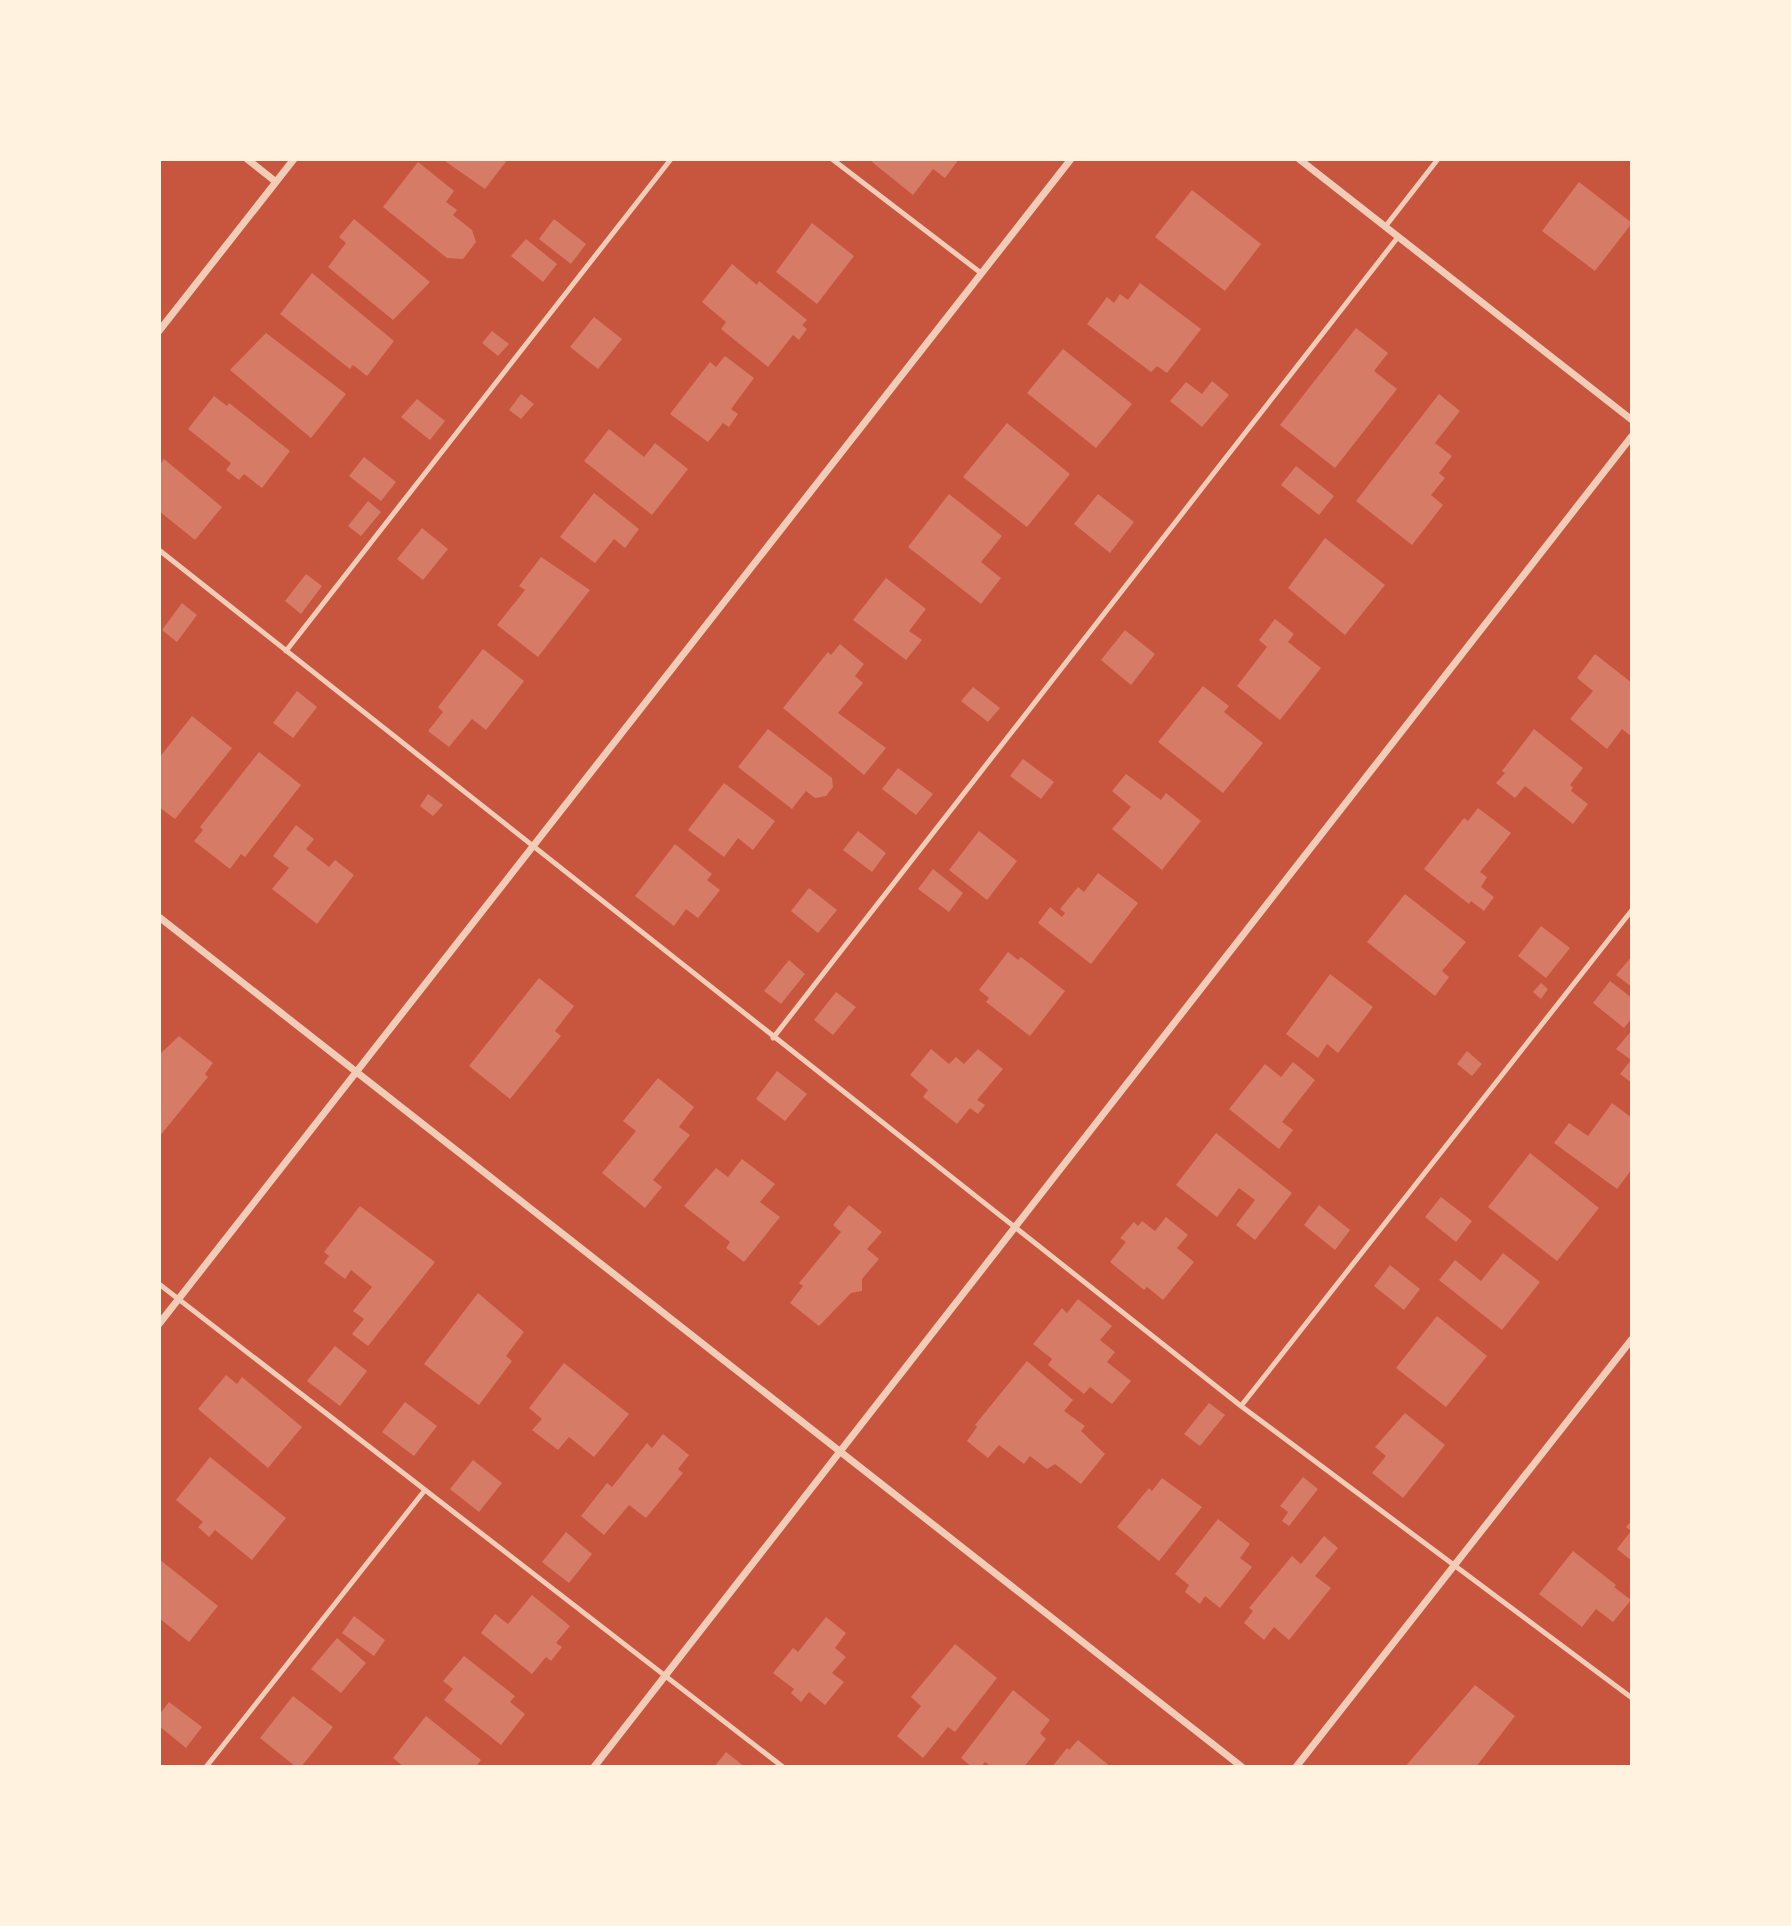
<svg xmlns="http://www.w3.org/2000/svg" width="1791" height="1926" font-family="'Alegreya Sans',sans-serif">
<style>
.building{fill:#d67c66}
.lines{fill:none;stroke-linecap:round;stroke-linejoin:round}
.service{stroke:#f1ccb7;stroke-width:5}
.minor{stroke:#f1ccb7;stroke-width:7}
</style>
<rect width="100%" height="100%" fill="#c8553d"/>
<path class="building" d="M442 159H508L485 189Z
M874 159H959L945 178 933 169 913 195 872 162Z
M418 162 454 191 446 202 457 210 453 215 472 230 476 242 463 259 447 258 383 207Z
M1579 182 1632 223 1595 271 1542 231Z
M1192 190 1261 244 1225 291 1155 237Z
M354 219 430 282 393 320 328 267 346 243 339 237Z
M554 219 586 244 571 264 539 239Z
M812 223 854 256 817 304 776 272Z
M526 239 557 264 543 282 511 256Z
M732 264 757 285 759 281 807 320 802 325 807 329 799 340 793 335 768 367 721 329 726 322 702 302Z
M312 273 394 341 367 376 353 365 350 369 280 314Z
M1140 283 1201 329 1167 373 1157 366 1151 372 1087 324 1107 297 1114 303 1120 294 1128 300Z
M594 317 622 339 598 369 570 347Z
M1356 328 1388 353 1374 371 1397 389 1335 468 1280 425Z
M492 331 509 344 498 356 482 343Z
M266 333 346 394 311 438 230 370Z
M1063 349 1132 404 1096 448 1027 393Z
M725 356 754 378 731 409 738 414 729 427 723 423 708 442 670 414 710 362 716 367Z
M1212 381 1229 395 1202 427 1170 401 1186 382 1202 394Z
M521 394 534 404 521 419 509 410Z
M1439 394 1460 411 1435 443 1452 456 1439 473 1445 478 1431 495 1443 505 1412 545 1356 501Z
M214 396 227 406 229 403 290 451 262 488 244 474 239 480 226 470 231 463 188 429Z
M417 399 445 421 430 440 401 417Z
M1007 423 1070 474 1027 527 963 477Z
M609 429 644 457 655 443 688 469 652 515 584 461Z
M364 457 396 482 381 501 349 476Z
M164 459 222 507 195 540 159 511V466Z
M1296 466 1334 496 1319 515 1281 485Z
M594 493 639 529 625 548 614 539 595 563 560 537Z
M949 494 1002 536 981 562 1001 578 981 604 908 547Z
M1098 494 1134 522 1110 553 1074 524Z
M368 501 381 512 361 536 348 526Z
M422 528 448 549 423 580 397 559Z
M1325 538 1385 585 1345 635 1288 588Z
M541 557 590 590 538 657 497 625 525 590 519 586Z
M306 574 322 586 301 614 285 601Z
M886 578 926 609 909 631 922 640 906 660 853 620Z
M182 603 197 615 177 642 162 630Z
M1275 619 1294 634 1288 642 1321 668 1280 720 1237 686 1267 647 1259 640Z
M1125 630 1155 654 1131 685 1101 660Z
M840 644 864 664 855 676 863 683 838 713 886 748 864 775 783 708 828 652 831 655Z
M483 649 524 681 486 730 472 719 449 747 428 731 443 712 438 707Z
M1595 654 1632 683V737L1622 729 1607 749 1570 719 1593 691 1577 678Z
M1203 686 1229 706 1224 712 1263 743 1223 793 1158 742Z
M973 687 1000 708 988 722 961 701Z
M297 691 317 707 293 738 273 723Z
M192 716 232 748 175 819 159 807V758Z
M768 729 832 778 833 787 826 796 815 798 806 791 792 809 738 767Z
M1534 729 1583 768 1570 785 1573 787 1571 791 1588 804 1573 824 1525 786 1515 798 1496 783 1505 773 1502 771Z
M259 752 301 785 245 857 241 854 230 869 194 841 203 830 200 827Z
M1023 759 1054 782 1041 799 1010 776Z
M898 768 933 794 916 815 882 789Z
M1126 774 1161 800 1166 793 1201 821 1162 870 1112 829 1131 807 1112 791Z
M724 783 775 821 753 850 738 838 724 857 688 830Z
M428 794 443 805 433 816 420 806Z
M1478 808 1511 833 1480 872 1487 877 1481 887 1494 897 1484 911 1471 901 1469 904 1424 869 1464 818 1468 821Z
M296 825 314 839 306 849 329 867 335 860 354 875 317 924 272 889 289 868 273 856Z
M858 831 886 853 872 872 843 850Z
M979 831 1017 861 987 900 949 870Z
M675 844 712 874 707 880 720 890 698 918 686 909 674 926 635 896Z
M933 869 963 893 949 912 918 889Z
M1098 873 1138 903 1091 964 1038 923 1050 907 1062 917 1065 913 1060 909 1078 887 1084 892Z
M809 888 837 910 818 933 791 911Z
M1405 894 1466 942 1442 971 1449 977 1435 996 1367 942Z
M1541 926 1570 948 1546 978 1518 956Z
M1008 952 1018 960 1021 957 1065 991 1030 1036 986 1002 989 998 979 990Z
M1632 956V987L1616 975Z
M789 960 805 974 781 1004 764 991Z
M1330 974 1373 1007 1338 1053 1327 1044 1318 1058 1286 1034Z
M539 978 574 1006 555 1031 561 1036 510 1099 469 1066Z
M1610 981 1632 998V1018L1624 1028 1593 1003Z
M1541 983 1548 989 1541 999 1533 992Z
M836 992 856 1007 833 1035 814 1020Z
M1632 1030V1083L1620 1074 1631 1060 1616 1049Z
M179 1036 213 1063 205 1074 208 1077 159 1137V1055Z
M931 1049 949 1064 956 1057 964 1064 978 1049 1003 1069 977 1100 985 1105 978 1114 970 1108 957 1124 923 1097 928 1090 910 1075Z
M1467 1051 1482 1064 1472 1076 1457 1064Z
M1293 1062 1315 1080 1282 1122 1293 1130 1279 1149 1229 1109 1265 1064 1281 1077Z
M777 1071 807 1094 785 1121 756 1099Z
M658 1078 694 1107 679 1127 690 1135 653 1180 662 1187 645 1208 602 1173 636 1131 623 1121Z
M1612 1103 1632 1118V1169L1617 1189 1554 1143 1569 1123 1588 1136Z
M1216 1133 1292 1193 1255 1240 1236 1225 1255 1200 1239 1188 1217 1217 1176 1185Z
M1530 1153 1599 1208 1557 1261 1488 1207Z
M742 1159 775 1184 760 1202 780 1217 744 1262 726 1248 730 1242 684 1206 716 1168 728 1177Z
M1441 1197 1472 1221 1456 1242 1425 1217Z
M849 1205 882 1232 867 1249 879 1259 862 1279V1291L851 1293 819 1326 790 1303 803 1286 799 1283 841 1232 833 1225Z
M1319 1205 1350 1230 1335 1250 1304 1225Z
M360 1206 435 1262 368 1346 352 1334 364 1319 353 1311 372 1287 351 1270 345 1279 324 1263 329 1256 324 1252Z
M1166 1217 1188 1235 1177 1248 1194 1262 1163 1300 1147 1287 1144 1290 1110 1262 1126 1242 1120 1238 1134 1222 1138 1226 1142 1221 1155 1231Z
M1503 1253 1540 1282 1502 1330 1439 1280 1455 1260 1481 1281Z
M1390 1265 1420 1289 1404 1310 1374 1286Z
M478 1293 524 1332 506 1356 512 1361 479 1405 424 1364Z
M1078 1299 1112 1326 1100 1340 1115 1352 1107 1362 1131 1381 1112 1404 1090 1387 1084 1394 1048 1365 1052 1359 1033 1344 1062 1308 1067 1313Z
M1437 1316 1487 1356 1446 1407 1396 1368Z
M335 1346 367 1371 340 1406 307 1381Z
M1027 1361 1073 1400 1064 1411 1085 1426 1081 1431 1105 1454 1081 1484 1055 1464 1047 1469 1030 1456 1024 1464 999 1445 988 1458 967 1441 977 1427 975 1425Z
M564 1363 629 1414 594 1457 569 1437 558 1450 532 1430 542 1419 529 1408Z
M226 1375 237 1384 242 1377 302 1427 268 1468 198 1409Z
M405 1402 437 1426 414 1456 382 1432Z
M1209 1403 1225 1415 1200 1446 1184 1434Z
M1405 1413 1445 1445 1403 1498 1372 1473 1386 1456 1375 1447Z
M663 1434 689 1455 678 1469 683 1473 646 1518 629 1505 604 1535 581 1516 607 1483 612 1487 647 1443 652 1448Z
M210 1457 286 1518 252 1560 215 1530 209 1537 198 1527 203 1522 176 1500Z
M473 1460 502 1483 479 1512 450 1489Z
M1303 1477 1318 1489 1289 1526 1282 1521 1288 1512 1280 1506Z
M1162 1478 1202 1507 1159 1561 1117 1527 1149 1488 1152 1491Z
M1218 1519 1250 1544 1240 1558 1252 1567 1220 1608 1205 1596 1200 1604 1185 1592 1189 1585 1175 1574Z
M1632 1520V1561L1617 1549 1631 1531 1626 1527Z
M566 1532 592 1554 569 1583 542 1562Z
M1324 1536 1338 1548 1315 1576 1331 1588 1289 1640 1274 1627 1264 1640 1244 1623 1253 1611 1249 1608 1292 1556 1301 1564Z
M1573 1551 1616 1585 1614 1587 1631 1600 1613 1622 1596 1609 1582 1627 1539 1594Z
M159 1559 218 1606 189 1642 159 1618Z
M532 1595 570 1626 556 1643 562 1647 551 1661 546 1657 532 1674 481 1633 495 1614 508 1624Z
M354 1616 385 1640 374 1656 342 1633Z
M826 1617 846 1633 835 1648 846 1657 832 1673 844 1682 825 1705 809 1692 801 1702 791 1693 794 1689 773 1673 793 1648 798 1652Z
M337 1638 366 1663 341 1693 311 1669Z
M955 1644 997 1678 955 1732 948 1727 923 1758 897 1736 921 1706 911 1697Z
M464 1656 515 1696 510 1702 525 1714 501 1745 444 1700 453 1689 443 1681Z
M1475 1685 1515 1716 1476 1767H1405Z
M1013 1690 1050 1720 1040 1733 1046 1739 1024 1767H991L985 1762 981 1767H972L961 1758Z
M293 1696 333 1727 301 1767H296L260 1738Z
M169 1702 202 1727 186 1748 159 1726V1715Z
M426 1716 481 1760 476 1767H404L393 1758Z
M1078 1740 1111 1767H1052L1067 1748 1069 1750Z
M726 1752 745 1767H714Z"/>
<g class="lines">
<path class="service" d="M832 159 981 273
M1385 227 1438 159
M159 550 1241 1406 1632 1698
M286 651 671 159
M773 1038 1398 237
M159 1284 783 1767
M1241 1406 1632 910
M206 1767 425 1490"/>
<path class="minor" d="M247 159 276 182
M1299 159 1632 420
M159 331 294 159
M159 917 1242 1767
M159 1324 1071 159
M594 1767 1632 436
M1296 1767 1632 1339"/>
</g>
<rect width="1791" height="1926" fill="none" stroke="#fff3e0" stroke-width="322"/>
</svg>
